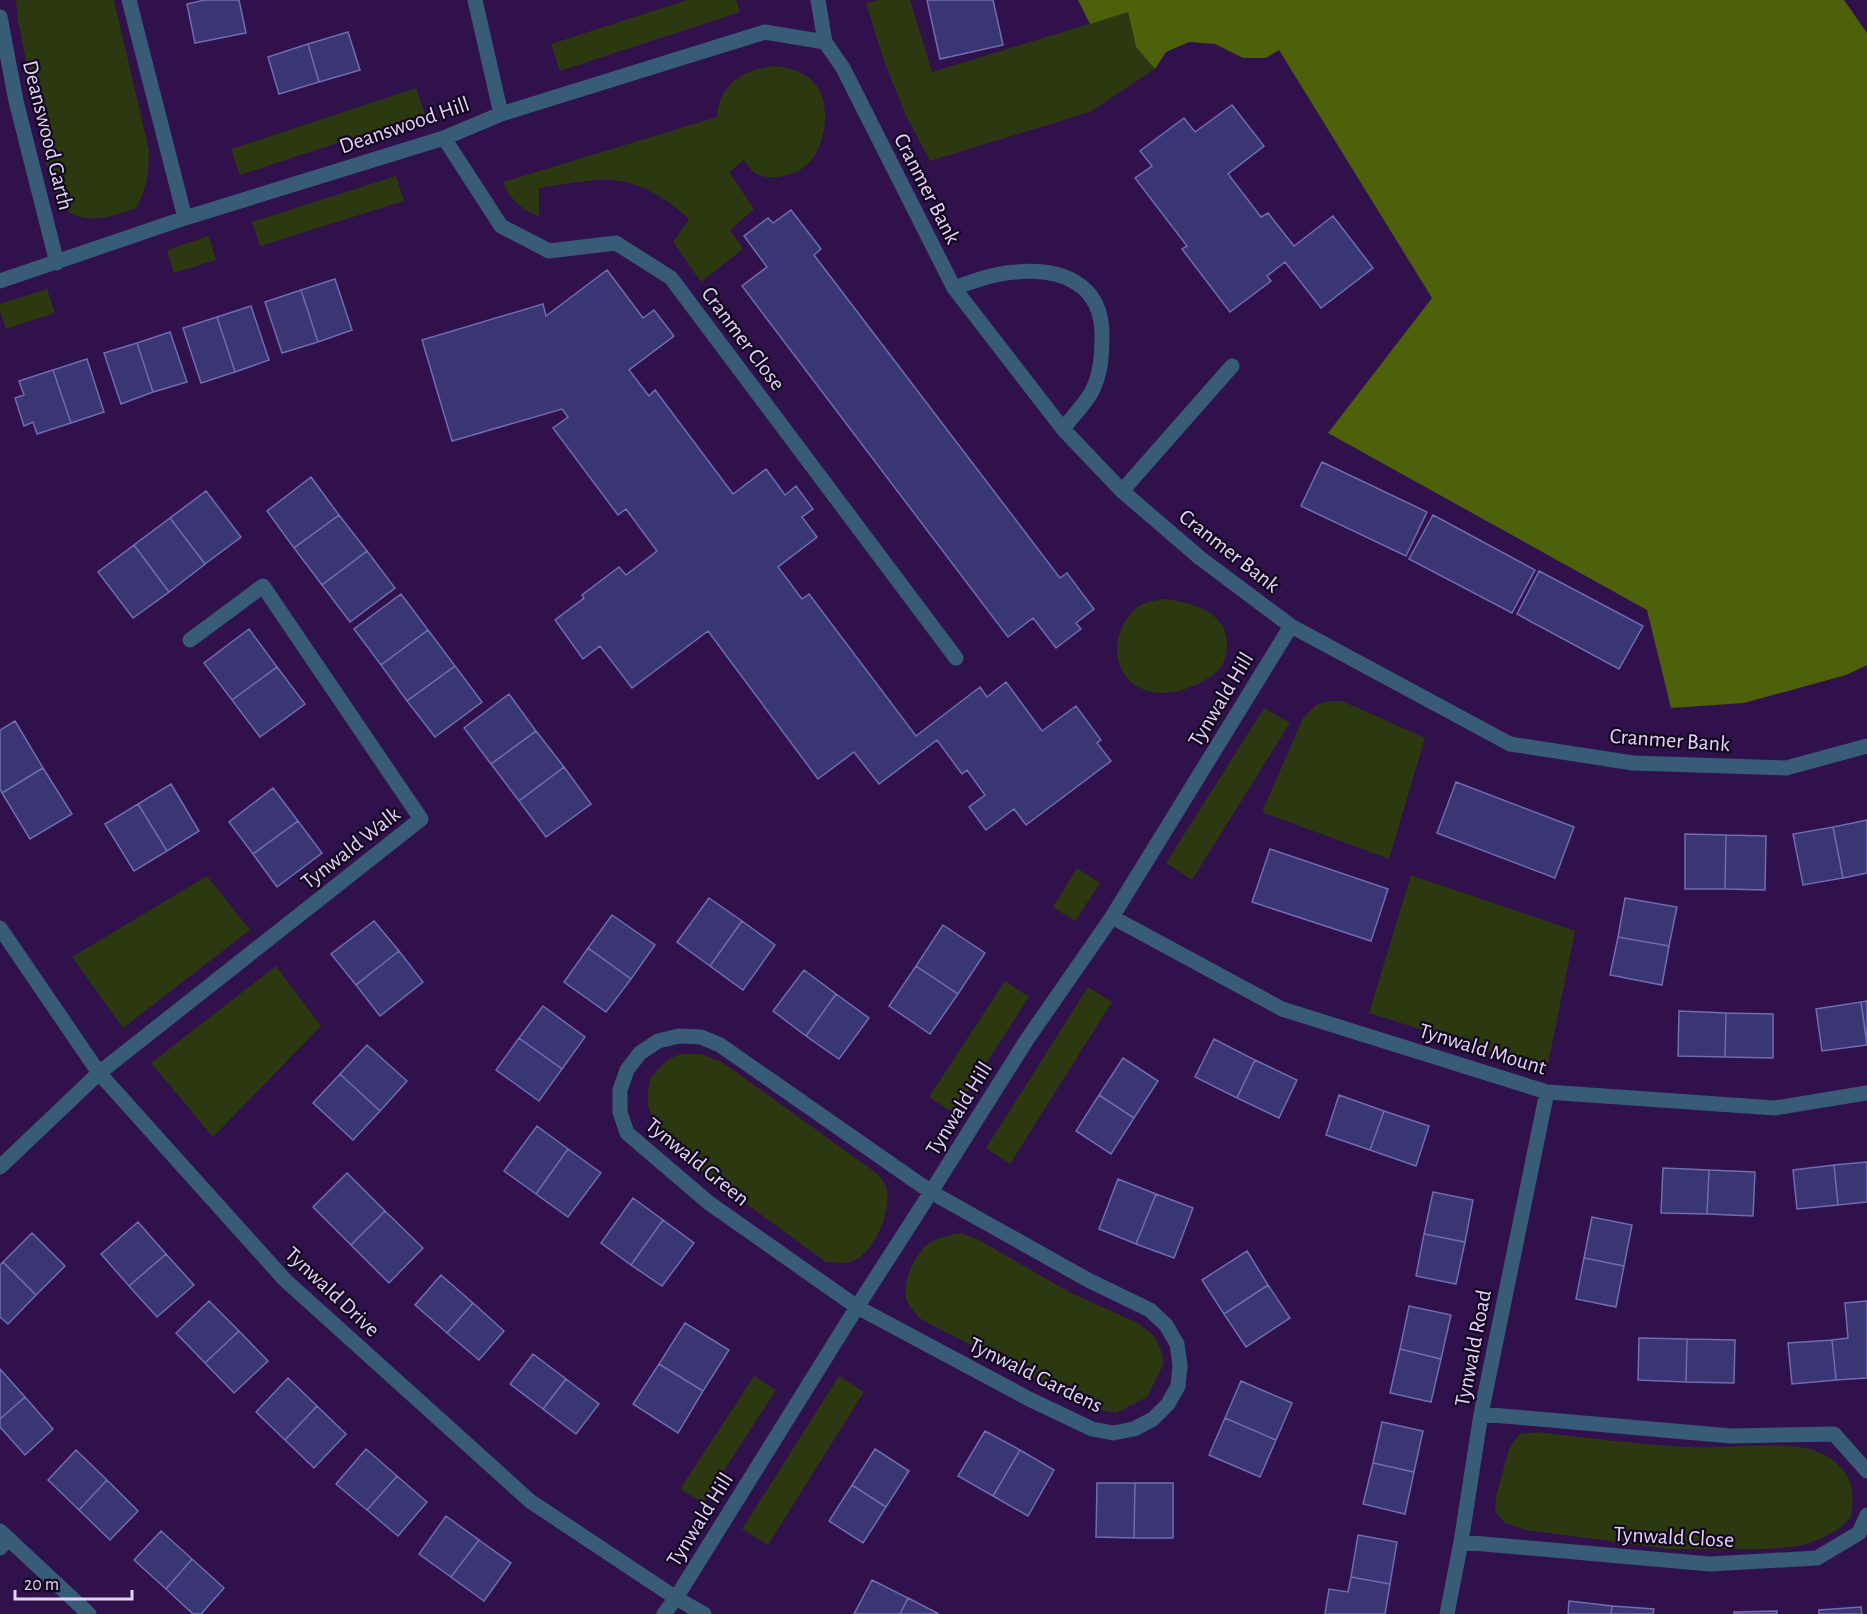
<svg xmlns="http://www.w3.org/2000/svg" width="1867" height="1614" font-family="'Alegreya Sans',sans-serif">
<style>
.green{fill:#2c380f}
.forest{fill:#4c610a}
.building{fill:#3a3573;stroke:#6f6db1;stroke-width:1.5}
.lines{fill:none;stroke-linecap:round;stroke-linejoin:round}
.service{stroke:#385b77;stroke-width:15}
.minor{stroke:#385b77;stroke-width:15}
.labels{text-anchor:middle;stroke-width:4.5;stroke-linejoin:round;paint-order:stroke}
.street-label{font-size:22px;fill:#e2d3f7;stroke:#13071f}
</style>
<rect width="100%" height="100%" fill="#30114c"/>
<path class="green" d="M16 0H114L149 150C149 172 147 189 136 208 113 217 78 228 61 204 54 195 52 183 48 172L18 20Z
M687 0H736L740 12 560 71 551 44Z
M878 0H910L932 72 1128 12 1136 47 1155 69 1090 112 930 161 906 116 884 61 866 3Z
M772 66C788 67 807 72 817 86 831 106 826 147 808 164 796 176 766 183 752 171 749 168 747 163 744 160L729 172 754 209 730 230 743 249 701 282 673 242 689 219C665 197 634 178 600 180 580 181 559 185 539 188V216C522 210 509 199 503 182L717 117C720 84 741 71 772 66Z
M416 88 425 114 240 175 231 149Z
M396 176 404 201 260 246 252 222Z
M209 236 216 260 174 273 167 250Z
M47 289 55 313 6 329 0 311V304Z
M1161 599C1189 601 1230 611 1227 648 1226 659 1222 669 1213 675 1192 690 1159 701 1135 685 1107 666 1114 624 1139 606 1145 602 1154 601 1161 599Z
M1329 701H1342L1425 738 1389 859 1262 812 1303 718 1316 705Z
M1264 708 1290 723 1192 880 1166 863Z
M1077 868 1100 883 1075 921 1053 907Z
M1411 875 1575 931 1547 1069 1369 1013Z
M207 876 250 930 123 1028 72 957Z
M276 966 321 1026 213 1137 151 1063Z
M1005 981 1029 997 954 1113 929 1097Z
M1088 987 1112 1002 1010 1164 986 1148Z
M682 1054H701L722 1062 875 1172C879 1176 885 1182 886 1187 893 1209 874 1256 850 1262 843 1264 833 1262 826 1262L675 1152 660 1137 648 1106V1092L650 1079 658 1069 670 1058Z
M961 1233 977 1239 1071 1293 1138 1323 1153 1335 1160 1347 1164 1363 1147 1397 1116 1413 1091 1408 919 1318C915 1312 907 1305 906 1298 903 1280 914 1255 929 1243 939 1237 950 1235 961 1233Z
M754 1376 776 1390 703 1503 680 1489Z
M839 1376 864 1392 768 1545 742 1529Z
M1537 1432C1587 1438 1638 1444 1688 1447 1722 1449 1793 1439 1821 1453 1850 1468 1856 1486 1851 1517L1840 1528 1821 1539 1799 1546 1766 1549H1669L1526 1530 1505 1523 1495 1512 1496 1496 1510 1446 1520 1434Z"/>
<path class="forest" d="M1078 0H1844L1867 33V665L1846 675 1744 703 1671 708 1647 610 1328 433 1432 298 1279 50 1266 58H1243L1215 44 1189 42 1166 52 1155 69 1136 47 1128 12 1090 24Z"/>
<path class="building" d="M205 0H239L246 33 195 43 187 4Z
M927 0H993L1003 45 940 59Z
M348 32 360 70 319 82 308 44Z
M308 44 319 82 279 94 268 57Z
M1232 105 1264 146 1228 174 1261 217 1268 213 1294 246 1333 216 1373 268 1321 308 1285 262 1267 276 1271 281 1230 312 1182 249 1187 246 1135 178 1152 166 1140 151 1184 118 1195 132Z
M791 210 821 249 814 255 1060 578 1067 573 1094 609 1076 623 1081 629 1056 648 1033 618 1008 637 742 286 767 267 744 236 768 218 773 223Z
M607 270 643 318 654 310 674 336 629 370 649 396 655 390 733 494 766 469 785 495 796 486 813 509 802 517 817 537 778 567 802 599 809 594 916 736 980 687 987 697 1006 682 1042 731 1076 706 1101 740 1097 743 1111 761 1026 825 1014 809 986 830 969 807 985 795 967 770 962 774 937 740 879 784 854 752 818 779 708 631 632 688 600 646 583 659 555 620 584 598 582 595 619 567 626 575 657 551 626 509 618 515 553 428 568 417 562 409 452 441 422 340 543 304 546 316Z
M335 279 352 330 318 342 301 290Z
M301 290 318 342 282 353 265 302Z
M251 306 269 360 235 372 217 317Z
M217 317 235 372 201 383 183 328Z
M170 332 187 382 153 392 137 343Z
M137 343 153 392 121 404 104 353Z
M87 359 104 412 71 423 53 370Z
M53 370 71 423 37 434 33 422 24 426 15 398 24 395 19 381Z
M1322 462 1427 512 1406 556 1301 506Z
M311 477 339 515 294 548 267 511Z
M206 491 241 537 205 564 170 518Z
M339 515 367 551 322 585 294 548Z
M1433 515 1535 570 1512 613 1409 559Z
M170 518 205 564 169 592 134 545Z
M134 545 169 592 133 618 98 572Z
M367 551 395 588 350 622 322 585Z
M1539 571 1643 626 1619 669 1517 614Z
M401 594 428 630 381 665 354 629Z
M249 629 277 667 232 700 204 663Z
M428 630 455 666 407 701 381 665Z
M455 666 482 702 435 737 407 701Z
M277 667 305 704 260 737 232 700Z
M509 694 536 731 491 764 464 728Z
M15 721 43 768 2 793 0 789V730Z
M536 731 564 767 519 801 491 764Z
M564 767 591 804 546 837 519 801Z
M43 768 72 814 30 839 2 793Z
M1456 782 1574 827 1555 878 1437 833Z
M171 784 199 831 167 851 138 804Z
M273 788 298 821 253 854 229 822Z
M138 804 167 851 134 871 105 824Z
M1867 820V873L1843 878 1833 827Z
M298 821 322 853 277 887 253 854Z
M1833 827 1843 878 1803 885 1793 834Z
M1685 834 1726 835 1725 889H1685Z
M1726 835 1766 836 1765 890 1725 889Z
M1270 849 1388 889 1371 941 1252 902Z
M709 898 742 921 710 966 677 942Z
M1625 898 1677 907 1669 946 1618 937Z
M612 915 655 945 631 979 588 948Z
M374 921 399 951 356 985 331 954Z
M742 921 775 945 743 990 710 966Z
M943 925 985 953 958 994 916 966Z
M1618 937 1669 946 1662 985 1610 975Z
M588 948 631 979 606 1012 564 982Z
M399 951 423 982 380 1016 356 985Z
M916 966 958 994 930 1034 889 1006Z
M804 970 836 994 806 1036 773 1011Z
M836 994 869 1018 839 1059 806 1036Z
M1867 1001V1043L1861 1002Z
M1861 1002 1867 1045 1822 1051 1816 1009Z
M543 1006 585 1037 562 1069 519 1038Z
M1679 1011 1726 1013 1725 1057 1678 1056Z
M1726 1013 1773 1014V1058L1725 1057Z
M519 1038 562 1069 539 1101 496 1070Z
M1214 1039 1255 1060 1237 1098 1195 1077Z
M367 1045 407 1081 380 1111 340 1074Z
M1123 1058 1158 1081 1134 1118 1099 1095Z
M1255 1060 1297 1080 1279 1118 1237 1098Z
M340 1074 380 1111 353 1140 313 1103Z
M1099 1095 1134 1118 1111 1154 1076 1131Z
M1339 1095 1384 1111 1370 1150 1326 1135Z
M1384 1111 1429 1126 1416 1166 1370 1150Z
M537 1126 568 1149 536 1194 504 1171Z
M568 1149 601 1173 568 1217 536 1194Z
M1867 1162V1202L1838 1205 1834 1165Z
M1834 1165 1838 1205 1797 1209 1793 1170Z
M1663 1168 1709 1170 1707 1214 1661 1213Z
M1709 1170 1755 1172 1753 1216 1707 1214Z
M347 1173 385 1211 351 1245 313 1207Z
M1118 1179 1156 1194 1136 1244 1099 1229Z
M1433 1192 1473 1200 1465 1242 1424 1234Z
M1156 1194 1193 1208 1174 1258 1136 1244Z
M633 1198 663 1220 631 1265 601 1243Z
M385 1211 423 1248 389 1283 351 1245Z
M1592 1217 1632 1225 1624 1266 1584 1258Z
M663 1220 694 1243 662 1286 631 1265Z
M138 1222 166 1254 129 1286 101 1254Z
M32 1233 65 1266 36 1295 3 1262Z
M1424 1234 1465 1242 1456 1284 1416 1276Z
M1247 1251 1268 1285 1224 1314 1202 1280Z
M166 1254 194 1285 157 1317 129 1286Z
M1584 1258 1624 1266 1616 1307 1576 1299Z
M3 1262 36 1295 8 1324 0 1317V1265Z
M441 1275 473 1303 447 1333 415 1305Z
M1268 1285 1290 1318 1246 1347 1224 1314Z
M209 1301 239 1331 205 1363 176 1333Z
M1867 1301V1378L1836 1380 1832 1340 1848 1338 1845 1303Z
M473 1303 504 1331 479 1360 447 1333Z
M1409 1306 1451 1315 1441 1359 1400 1349Z
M685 1323 729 1350 703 1391 659 1364Z
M239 1331 268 1361 234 1393 205 1363Z
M1639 1338 1687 1339 1686 1382 1638 1380Z
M1687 1339 1735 1340 1734 1383 1686 1382Z
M1832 1340 1836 1380 1792 1384 1788 1343Z
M1400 1349 1441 1359 1431 1402 1390 1393Z
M533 1354 566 1379 543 1409 510 1384Z
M659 1364 703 1391 678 1433 633 1404Z
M0 1369 25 1397 0 1419Z
M288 1378 317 1406 285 1440 256 1412Z
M566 1379 599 1404 576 1434 543 1409Z
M1241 1381 1292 1403 1276 1440 1225 1418Z
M25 1397 53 1429 25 1455 0 1427V1419Z
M317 1406 346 1434 314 1468 285 1440Z
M1225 1418 1276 1440 1260 1477 1209 1455Z
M1382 1422 1423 1431 1414 1472 1373 1463Z
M985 1431 1020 1450 993 1496 958 1476Z
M366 1449 397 1476 367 1510 336 1484Z
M875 1449 909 1471 886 1507 852 1485Z
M76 1450 107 1480 79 1510 48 1480Z
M1020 1450 1054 1470 1028 1516 993 1496Z
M1373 1463 1414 1472 1405 1514 1363 1504Z
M397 1476 427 1502 398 1536 367 1510Z
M107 1480 138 1511 110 1540 79 1510Z
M1097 1483H1135L1134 1538 1096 1537Z
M1135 1483H1173V1538H1134Z
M852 1485 886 1507 863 1543 829 1521Z
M446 1516 479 1540 451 1577 419 1554Z
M161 1531 192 1559 166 1589 134 1560Z
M1358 1535 1397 1542 1390 1584 1351 1577Z
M479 1540 511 1563 484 1601 451 1577Z
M192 1559 224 1588 201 1614H193L166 1589Z
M1351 1577 1390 1584 1385 1614H1325L1329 1589 1348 1592Z
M872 1580 908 1598 900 1614H854Z
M908 1598 939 1614H900Z
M1569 1601 1612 1606 1611 1614H1568Z
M1612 1606 1654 1609 1653 1614H1611Z
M1861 1607 1862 1614H1819V1610Z
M1777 1611V1614H1734V1612Z"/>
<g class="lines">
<path class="service" d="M1122 491 1232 366
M0 1548 9 1539"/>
<path class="minor" d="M129 0 185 218
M475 0 501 114
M818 0 825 42 843 68 954 288 1063 429 1122 491 1200 558 1291 626 1510 744 1633 763 1786 768 1867 746
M0 17 16 101 57 263
M444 138 501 226 549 251 616 243 671 278 956 658
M0 281 185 218 444 138 501 114 765 32 825 42
M954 288C974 281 995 273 1016 272 1061 268 1102 283 1102 335 1102 354 1101 375 1091 393 1084 405 1072 417 1063 429
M1112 917 1282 1009 1547 1092 1775 1108 1867 1093
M0 928 99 1073 285 1280 530 1501 676 1598 704 1614
M679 1036 701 1037 720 1045 931 1192 1088 1280 1150 1310 1166 1325 1177 1344 1180 1365 1178 1386 1168 1404 1153 1419 1134 1429 1113 1433 1092 1429 1029 1399 857 1307 709 1203 627 1133 620 1112V1090L627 1070 640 1053 658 1041Z
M0 1167 99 1073 421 819 263 586 190 640
M1481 1414 1731 1436 1834 1434 1867 1471
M0 1531 89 1614
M1461 1542 1710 1564 1817 1558 1859 1533 1867 1515
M664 1614 676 1598 857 1307 931 1192 1026 1041 1112 917 1291 626
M1447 1614 1461 1542 1481 1414 1547 1092"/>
</g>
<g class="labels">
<g class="street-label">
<text transform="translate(404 124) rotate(-19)" y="8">Deanswood Hill</text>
<text transform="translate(49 135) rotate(76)" y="8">Deanswood Garth</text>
<text transform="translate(928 188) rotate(63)" y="8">Cranmer Bank</text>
<text transform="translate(744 338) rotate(53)" y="8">Cranmer Close</text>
<text transform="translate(1230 550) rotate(38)" y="8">Cranmer Bank</text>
<text transform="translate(1220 699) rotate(-59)" y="8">Tynwald Hill</text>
<text transform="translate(1670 739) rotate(4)" y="8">Cranmer Bank</text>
<text transform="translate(350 847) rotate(-38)" y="8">Tynwald Walk</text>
<text transform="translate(1483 1048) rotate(17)" y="8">Tynwald Mount</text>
<text transform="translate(958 1108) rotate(-58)" y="8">Tynwald Hill</text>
<text transform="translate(698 1161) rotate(39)" y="8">Tynwald Green</text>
<text transform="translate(333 1291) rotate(43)" y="8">Tynwald Drive</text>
<text transform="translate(1472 1348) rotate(-79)" y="8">Tynwald Road</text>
<text transform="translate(1036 1374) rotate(26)" y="8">Tynwald Gardens</text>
<text transform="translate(699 1519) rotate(-58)" y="8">Tynwald Hill</text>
<text transform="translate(1674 1536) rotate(3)" y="8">Tynwald Close</text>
</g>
</g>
<path d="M15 1590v9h117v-9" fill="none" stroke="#e2d3f7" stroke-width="3"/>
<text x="24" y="1590" font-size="18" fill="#e2d3f7" stroke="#13071f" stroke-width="4.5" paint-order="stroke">20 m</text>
</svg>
